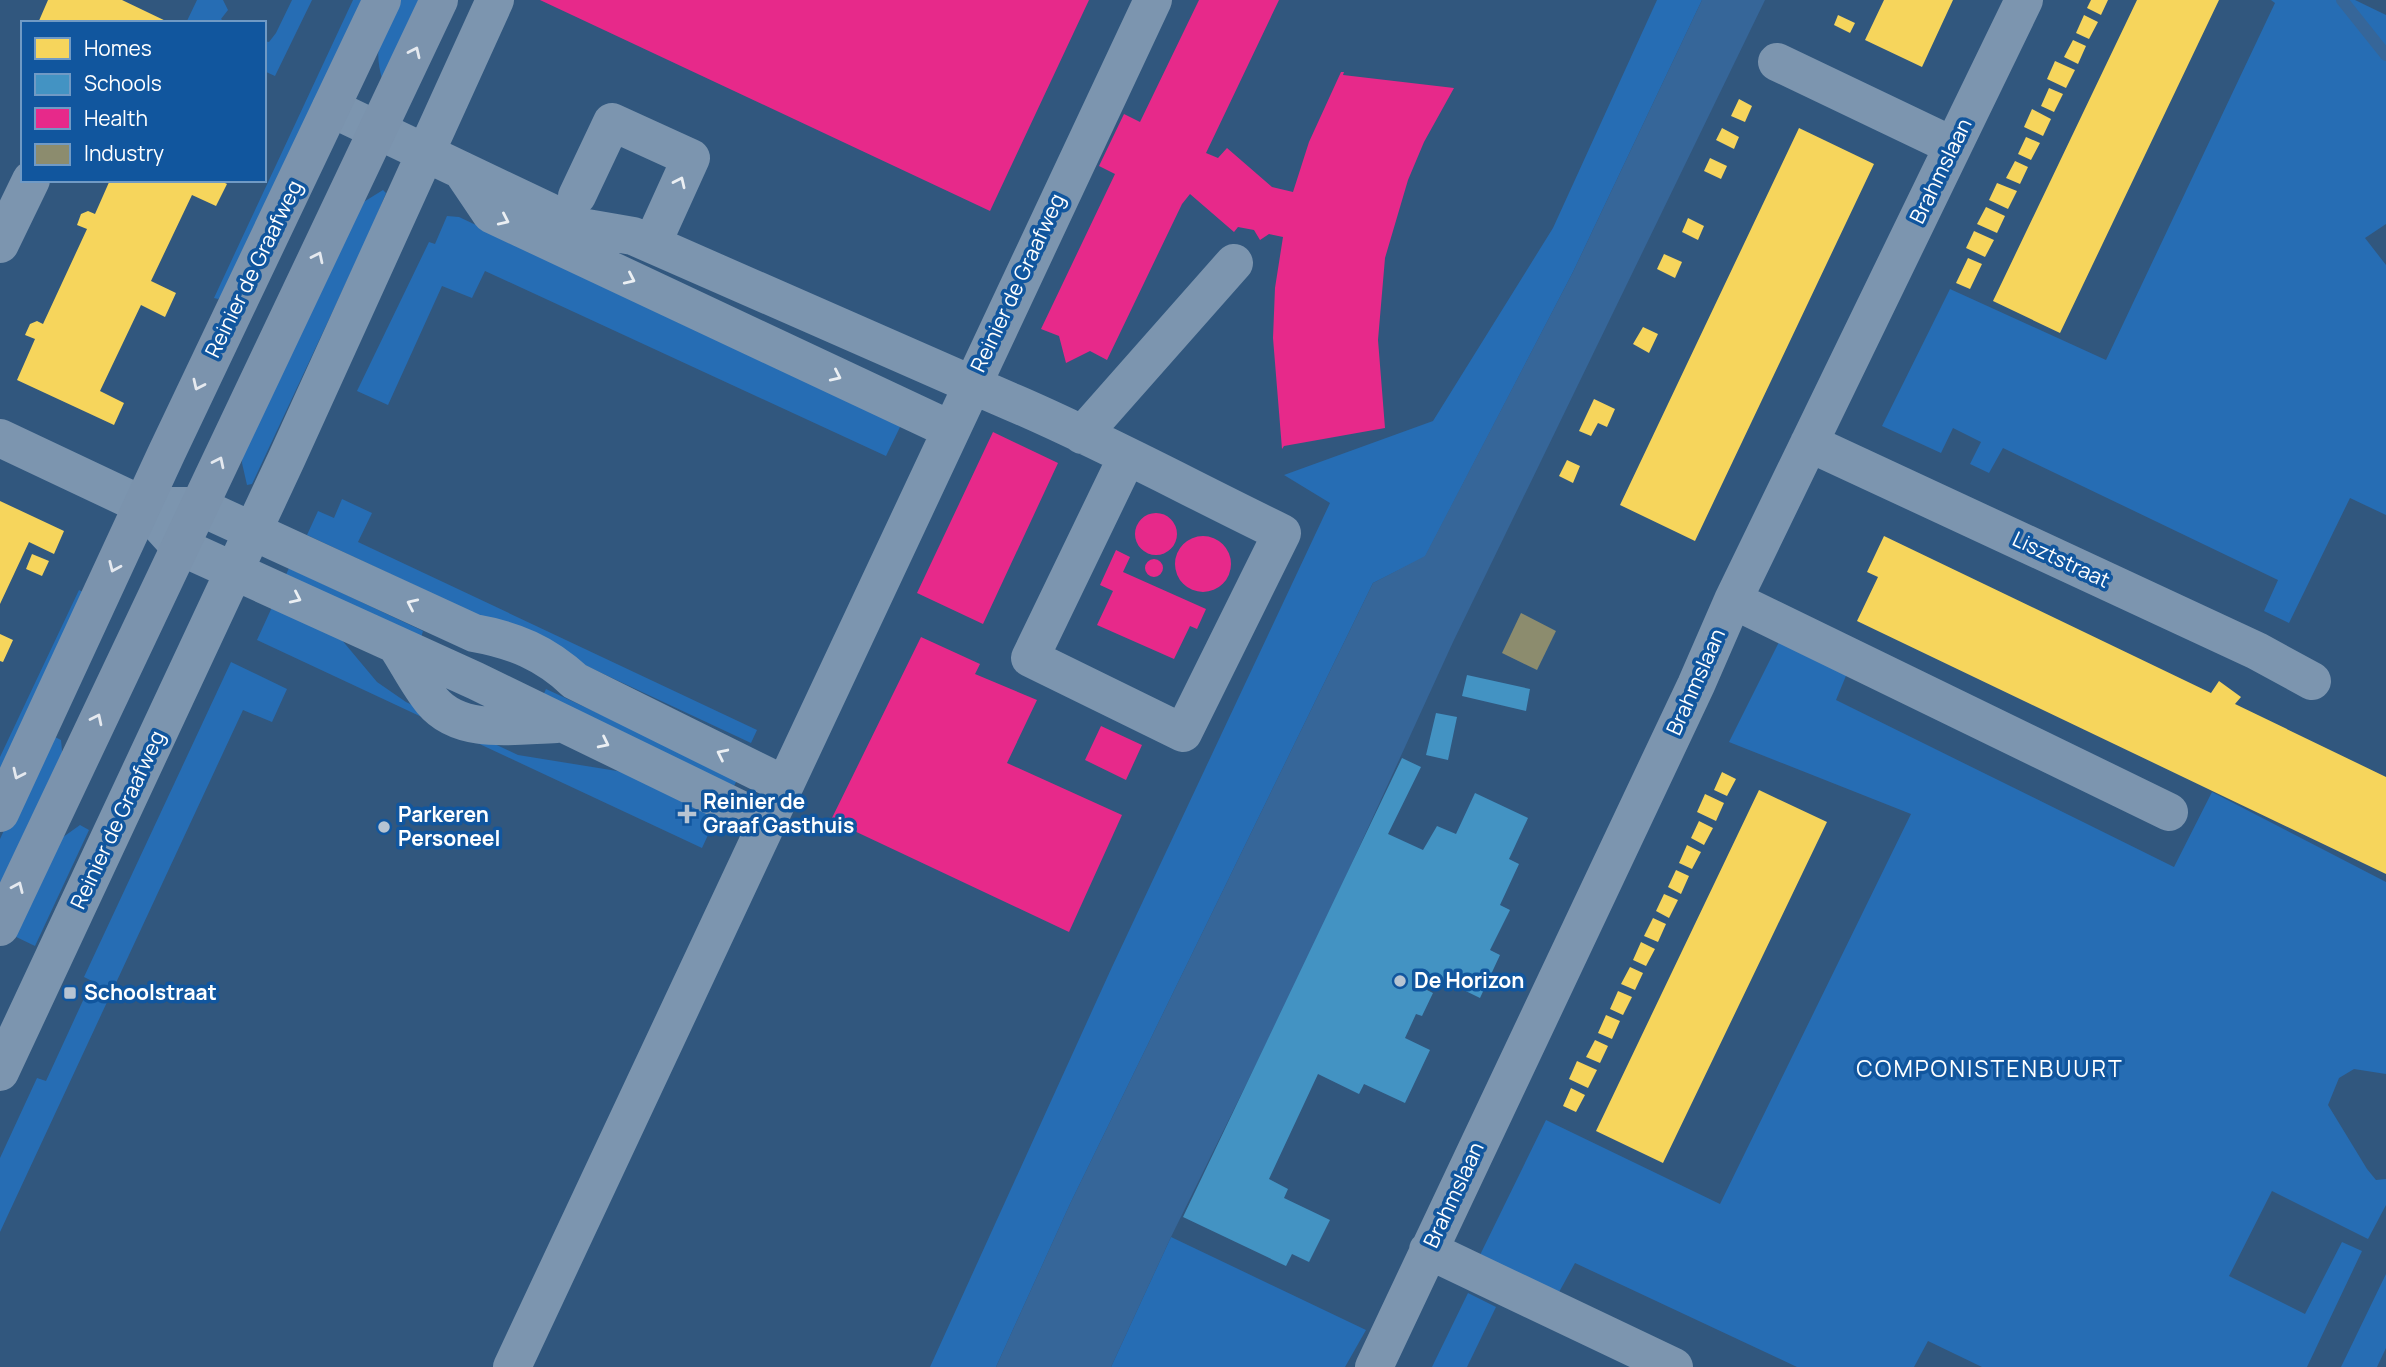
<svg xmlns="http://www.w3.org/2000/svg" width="2386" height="1367" font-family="Manrope,sans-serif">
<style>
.green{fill:#266db4}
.water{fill:#366699}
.homes{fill:#f6d55c}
.schools{fill:#4393c3}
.health{fill:#e7298a}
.industry{fill:#8c8c6e}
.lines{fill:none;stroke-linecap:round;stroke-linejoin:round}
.stream{stroke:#366699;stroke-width:12}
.minor{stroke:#7c95af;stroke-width:38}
.major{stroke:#7b93ad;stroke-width:38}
.oneway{stroke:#e5e9ef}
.oneway2{stroke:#ebeff3}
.poi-dot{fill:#b7c4d2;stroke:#11569e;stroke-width:2.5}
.labels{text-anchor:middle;stroke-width:7;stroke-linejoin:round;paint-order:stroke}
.street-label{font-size:21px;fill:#fff;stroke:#11569e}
.poi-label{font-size:21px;font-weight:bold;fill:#fff;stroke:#11569e;text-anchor:start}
.neighbourhood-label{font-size:23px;letter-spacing:2px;fill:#fff;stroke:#11569e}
</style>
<rect width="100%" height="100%" fill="#31577e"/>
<path class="green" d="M197 0H223L228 10 221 19 226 23H186Z
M292 0H312L275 76 264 71V41L269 42 276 33Z
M353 0H372L237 286 218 299 214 298Z
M394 0H427L383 82C372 47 382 32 394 0Z
M1657 0H1702L1573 272 1425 557 1373 583 1070 1204 996 1367H930L1112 967 1330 503 1284 475 1433 421 1553 228Z
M2271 0H2355L2386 15V224L2365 238 2386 265V515L2350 498 2289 623 2264 611 2278 580 2003 448 1989 473 1970 464 1981 442 1953 428 1941 453 1882 426 1950 289 2106 360 2275 3Z
M383 190 386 193 373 225 252 484 247 485 242 463 243 444 362 203Z
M447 216 459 217 901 425 886 456 485 271 472 298 442 286 388 405 357 391 429 242 435 244Z
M342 499 372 513 358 542 757 730 751 743 307 535 318 511 334 518Z
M289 568 423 631 420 641 284 579Z
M79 590 91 596 0 792V757Z
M273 605 341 639 377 682 406 702 518 755 648 776 720 809 702 848 257 640Z
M1783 634 1850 666 1836 700 2174 867 2212 792 2386 882V1074L2354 1069 2339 1078 2328 1105 2367 1169 2376 1180 2386 1179V1205L2368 1239 2272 1191 2229 1276 2305 1314 2342 1242 2362 1251 2307 1367H1982L1928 1341 1914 1367H1797L1575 1263 1558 1294 1480 1255 1546 1120 1720 1204 1911 814 1729 742Z
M231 662 287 689 272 722 243 710 0 1232V1158L37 1078 46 1081 92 981 84 977Z
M546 689 738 778 732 790 541 700Z
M49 734 61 740 64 772 0 909V839Z
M80 825 89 830 35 946 10 934 52 845Z
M1171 1237 1366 1330 1345 1367H1111Z
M2386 1274V1348L2377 1367H2341Z
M1468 1293 1496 1307 1467 1367H1432Z"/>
<path class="water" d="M1702 0H1765L1453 642 1309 957 1171 1237 1111 1367H996L1070 1204 1373 583 1425 556 1573 272Z"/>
<path class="homes" d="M48 0H122L170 23H38Z
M1884 0H1953L1922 67 1865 40Z
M2091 0H2108L2101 15 2087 8Z
M2137 0H2219L2060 333 1993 301Z
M1838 15 1855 23 1850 33 1834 25Z
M2084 15 2098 22 2089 39 2076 33Z
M2073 40 2086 46 2078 64 2064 57Z
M2055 61 2075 70 2066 88 2047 79Z
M2049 88 2063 94 2054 112 2041 106Z
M1739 99 1752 106 1745 122 1731 116Z
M2032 109 2051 119 2043 136 2024 127Z
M1722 128 1739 137 1734 149 1716 140Z
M1799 128 1874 164 1695 541 1620 505Z
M2026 137 2040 143 2031 160 2018 154Z
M1710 158 1727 166 1721 179 1704 171Z
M2015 161 2028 167 2020 184 2006 178Z
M110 180H219L227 184 216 206 192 195 151 281 176 293 165 317 141 305 100 391 124 403 114 425 17 380 35 339 25 335 30 324 37 321 43 324 87 229 77 225 81 214 88 211 95 214Z
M1997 183 2017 191 2008 209 1989 200Z
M1986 207 2005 216 1997 233 1977 224Z
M1688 218 1704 226 1698 240 1682 232Z
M1974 231 1994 240 1985 257 1966 248Z
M1664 254 1682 262 1675 278 1657 269Z
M1968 258 1982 264 1970 289 1956 283Z
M1643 327 1658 334 1649 353 1633 344Z
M1594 399 1615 409 1607 427 1598 423 1591 436 1579 431Z
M1567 460 1580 466 1573 483 1559 476Z
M0 501 64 531 54 554 29 542 0 604Z
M1884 536 2211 693 2219 681 2241 697 2235 704 2386 777V874L1857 621 1878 577 1867 572Z
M32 554 49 561 42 576 26 569Z
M0 634 13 640 3 662 0 661Z
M1722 772 1736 779 1727 796 1714 790Z
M1759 790 1827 822 1663 1163 1596 1131Z
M1705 794 1724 803 1716 821 1697 812Z
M1699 821 1713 828 1704 845 1691 838Z
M1687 845 1701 852 1692 869 1679 863Z
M1676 870 1689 876 1681 894 1668 887Z
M1664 894 1678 900 1669 918 1656 911Z
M1653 918 1666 924 1658 942 1644 936Z
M1641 942 1655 949 1646 966 1633 960Z
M1630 967 1643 973 1635 990 1621 984Z
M1618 991 1632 997 1623 1015 1610 1009Z
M1606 1015 1620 1021 1612 1039 1598 1033Z
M1595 1040 1608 1046 1600 1063 1586 1057Z
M1577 1061 1597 1070 1588 1088 1569 1079Z
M1571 1088 1585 1095 1576 1112 1563 1106Z"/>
<path class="schools" d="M1467 675 1530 689 1526 711 1462 696Z
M1436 713 1457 717 1448 760 1426 755Z
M1402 758 1421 767 1388 834 1423 850 1437 826 1456 834 1475 793 1528 818 1509 859 1519 864 1500 905 1510 910 1490 950 1500 955 1480 998 1433 975 1427 990 1433 993 1422 1016 1416 1014 1405 1038 1430 1050 1405 1103 1364 1084 1359 1094 1318 1074 1269 1179 1288 1189 1284 1198 1330 1220 1309 1262 1292 1254 1286 1266 1183 1217Z"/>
<path class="health" d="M540 0H1089L990 211Z
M1199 0H1279L1206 153 1218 158 1227 148 1272 187 1293 192 1309 142 1341 72H1344L1343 75 1454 88 1424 142 1408 180 1385 258 1378 340 1385 428 1284 446 1282 449 1273 338 1275 288 1283 237 1269 234 1260 240 1254 230 1238 227 1234 232 1190 194 1182 204 1107 360 1090 351 1066 363 1059 336 1041 329 1115 174 1099 166 1124 114 1140 122Z
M993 432 1058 463 983 624 917 593Z
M1135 534a21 21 0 1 1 42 0a21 21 0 1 1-42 0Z
M1175 564a28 28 0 1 1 56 0a28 28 0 1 1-56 0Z
M1116 550 1130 557 1123 572 1206 609 1197 629 1190 626 1174 659 1097 625 1113 591 1100 585Z
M1145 568a9 9 0 1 1 18 0a9 9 0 1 1-18 0Z
M921 637 980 664 975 674 1037 700 1007 763 1122 815 1069 932 831 820Z
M1101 726 1142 745 1126 780 1085 760Z"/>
<path class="industry" d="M1521 613 1556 631 1537 670 1502 653Z"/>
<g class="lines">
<path class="stream" d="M2342 0 2386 55"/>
<path class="minor" d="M1777 62 1953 146
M331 108 581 227 633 236C761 291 887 348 1014 403 1105 442 1193 490 1282 533L1183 733 1030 658 1127 457
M462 171 491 214 949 429
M577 196 612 122 691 158 652 244
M0 244 31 180
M1082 435 1234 263
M0 438 142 505 179 546 476 681 766 822
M1809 443 2257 651 2312 681
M165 506H198L474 633C514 640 545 653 575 681L783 784
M1733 600 2169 812
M396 645C408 663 418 684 432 701 461 736 517 725 557 724
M0 1072 286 460 495 0
M1428 1250 1674 1367
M512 1367 1153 0
M1374 1367 1696 685 1733 600 2024 0"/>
<path class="major" d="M0 813 167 452 382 0
M0 927 439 0"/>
</g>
<defs><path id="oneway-chevron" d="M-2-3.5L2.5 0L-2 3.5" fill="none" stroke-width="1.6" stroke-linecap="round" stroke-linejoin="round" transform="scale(1.75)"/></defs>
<g class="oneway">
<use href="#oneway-chevron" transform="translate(415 52) rotate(-65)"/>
<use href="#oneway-chevron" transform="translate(318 257) rotate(-64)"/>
<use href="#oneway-chevron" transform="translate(198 385) rotate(115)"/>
<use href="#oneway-chevron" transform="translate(219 462) rotate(-64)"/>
<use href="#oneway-chevron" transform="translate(114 567) rotate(114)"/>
<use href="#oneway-chevron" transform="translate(97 719) rotate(-64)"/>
<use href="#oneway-chevron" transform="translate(18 774) rotate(115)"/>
<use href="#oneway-chevron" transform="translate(18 887) rotate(-66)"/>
</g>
<g class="oneway2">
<use href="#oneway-chevron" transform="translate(680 182) rotate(-65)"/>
<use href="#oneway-chevron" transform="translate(504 220) rotate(25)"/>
<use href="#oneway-chevron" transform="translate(630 279) rotate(25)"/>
<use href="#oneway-chevron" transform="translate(836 376) rotate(25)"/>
<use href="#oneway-chevron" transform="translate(296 598) rotate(25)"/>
<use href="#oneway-chevron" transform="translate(412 604) rotate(-155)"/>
<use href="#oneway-chevron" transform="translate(604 743) rotate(26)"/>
<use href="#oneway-chevron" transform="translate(722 754) rotate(-154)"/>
</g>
<g class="poi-dot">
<path d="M683.5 803.5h7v7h7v7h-7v7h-7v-7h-7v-7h7z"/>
<circle cx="384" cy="827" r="7"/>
<circle cx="1400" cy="981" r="7"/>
<rect x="63" y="986" width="14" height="14" rx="3.5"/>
</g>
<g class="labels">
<g class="street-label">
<text transform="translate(1941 171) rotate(-64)" y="7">Brahmslaan</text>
<text transform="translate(254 269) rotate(-64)" y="7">Reinier de Graafweg</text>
<text transform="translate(1018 283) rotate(-65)" y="7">Reinier de Graafweg</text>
<text transform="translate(2061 560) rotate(25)" y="7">Lisztstraat</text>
<text transform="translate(1696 682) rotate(-66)" y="7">Brahmslaan</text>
<text transform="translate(118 820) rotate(-65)" y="7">Reinier de Graafweg</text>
<text transform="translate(1454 1195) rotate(-65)" y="7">Brahmslaan</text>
</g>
<g class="poi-label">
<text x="703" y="809">Reinier de<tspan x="703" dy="24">Graaf Gasthuis</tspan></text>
<text x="398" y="822">Parkeren<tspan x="398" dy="24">Personeel</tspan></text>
<text x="1414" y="988">De Horizon</text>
<text x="84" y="1000">Schoolstraat</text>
</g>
<g class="neighbourhood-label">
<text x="1990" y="1077">COMPONISTENBUURT</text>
</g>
</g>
<rect x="21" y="21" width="245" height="161" fill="#11569e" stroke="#709ac5" stroke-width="2"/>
<rect x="35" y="38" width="35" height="21" fill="#f6d55c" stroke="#709ac5" stroke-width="2"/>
<text x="84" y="56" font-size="21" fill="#ffffff">Homes</text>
<rect x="35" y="74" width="35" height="21" fill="#4393c3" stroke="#709ac5" stroke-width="2"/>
<text x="84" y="91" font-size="21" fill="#ffffff">Schools</text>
<rect x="35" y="108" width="35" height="21" fill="#e7298a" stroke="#709ac5" stroke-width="2"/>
<text x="84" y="126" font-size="21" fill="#ffffff">Health</text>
<rect x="35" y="144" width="35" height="21" fill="#8c8c6e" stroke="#709ac5" stroke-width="2"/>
<text x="84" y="161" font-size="21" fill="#ffffff">Industry</text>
</svg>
